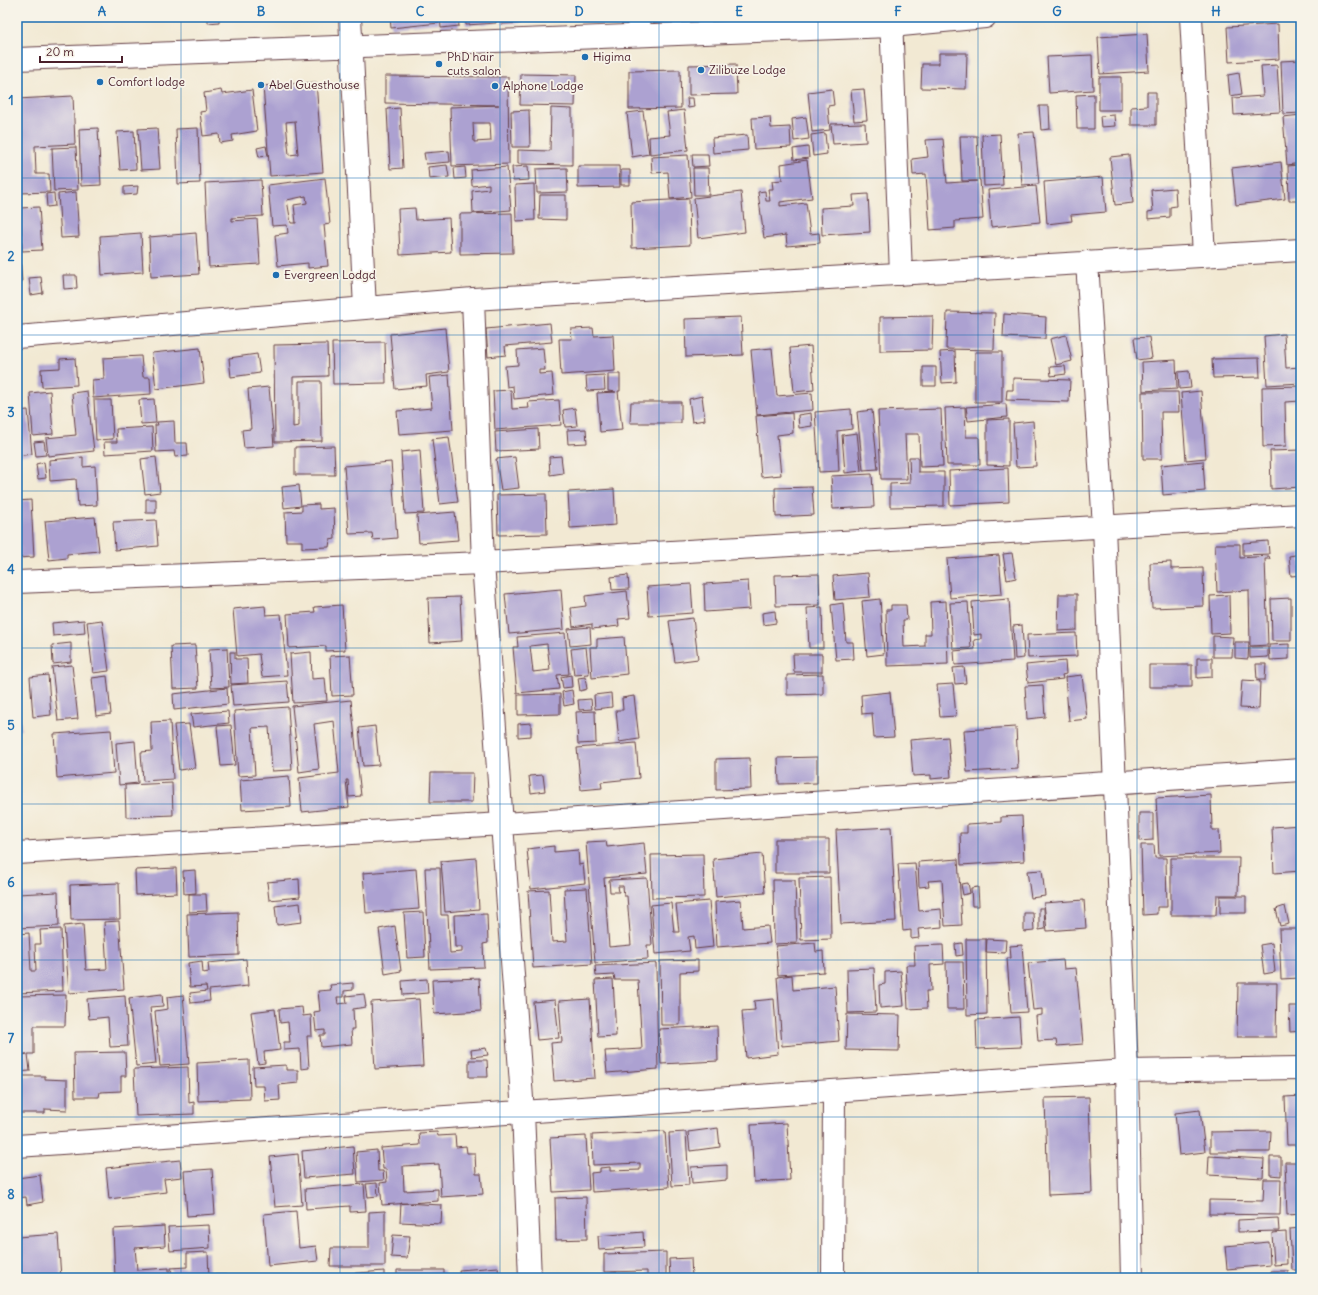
<svg xmlns="http://www.w3.org/2000/svg" width="1318" height="1295" font-family="Delius,sans-serif">
<style>
.building{fill:#aca1d1;fill-rule:evenodd}
.lines{fill:none;stroke-linecap:round;stroke-linejoin:round}
.minor-casing{stroke:#633d44;stroke-width:24}
.minor{stroke:#fff;stroke-width:22}
.grid{fill:none;stroke:#1f6fb2;stroke-width:1;stroke-opacity:0.55}
.poi-dot{fill:#1f6fb2;stroke:#f7f3e8;stroke-width:1.5}
.labels{text-anchor:middle;stroke-width:3.5;stroke-linejoin:round;paint-order:stroke}
.poi-label{font-size:12px;fill:#4a1f2b;stroke:#f7f3e8;text-anchor:start}
.neatline{fill:none;stroke:#1f6fb2;stroke-width:1.5}
.grid-label{font-size:13px;text-anchor:middle;font-weight:bold;fill:#1f6fb2}
</style>
<rect width="100%" height="100%" fill="#f7f3e8"/>
<filter id="ink" filterUnits="userSpaceOnUse"><feTurbulence type="fractalNoise" baseFrequency=".025" numOctaves="2"/><feDisplacementMap in="SourceGraphic" scale="8" xChannelSelector="R" yChannelSelector="G"/><feConvolveMatrix kernelMatrix="1 2 1 2 8 2 1 2 1" color-interpolation-filters="sRGB"/></filter>
<filter id="wash" filterUnits="userSpaceOnUse"><feTurbulence type="fractalNoise" baseFrequency=".012" numOctaves="4" result="noise"/><feDisplacementMap in="SourceGraphic" scale="16" xChannelSelector="R" yChannelSelector="G"/><feGaussianBlur stdDeviation="0.9" result="paint"/><feColorMatrix in="noise" values="0 0 0 0 0 0 0 0 0 0 0 0 0 0 0 0 0 1.4 0 .05"/><feComposite in="paint" operator="in"/></filter>
<g filter="url(#wash)">
<rect width="100%" height="100%" fill="#f2e9d3"/>
<g id="blocks">
<path class="building" d="M208 17H219V22L208 23Z
M390 17H438L439 23 391 28Z
M440 17H458L459 26 441 28Z
M465 17H496V23L466 25Z
M502 17H520L521 23 502 24Z
M1278 24 1279 59 1229 62 1227 27Z
M1147 34 1149 71 1100 74 1098 37Z
M939 53H967L966 89 921 88 922 64H939Z
M1092 55 1093 90 1049 93 1047 57Z
M1300 60 1301 113 1283 114 1281 61Z
M736 64 737 94 689 95V65Z
M1277 65 1280 112 1234 115 1233 98 1263 96 1261 66Z
M680 70 681 108 629 109V71Z
M1239 73 1242 94 1230 96 1228 75Z
M521 74 576 75 575 106 520 105Z
M385 76 508 77 509 164 452 166 450 107 499 105 385 103ZM473 123H490L491 141 474 142Z
M1099 77H1121V110H1099Z
M316 82 323 172 270 176 263 86ZM295 121 298 154 289 155 286 122Z
M832 89 834 105 828 106 830 130 812 132 808 92Z
M864 89 867 120 854 121 851 90Z
M221 90 222 94 252 90 257 131 232 135 233 141 220 143 219 134 203 136 200 112 206 111 204 93Z
M1147 92H1156V125H1131V107L1147 106Z
M1094 94V129H1077L1076 95Z
M73 96 75 144 35 146 36 174H49L50 192 20 193 17 139V99Z
M687 98H693L694 107 688 108Z
M1039 106H1049L1050 129 1041 130Z
M400 108 403 168 390 169 387 109Z
M551 108 572 109V165L518 164V150L550 151Z
M529 110 530 147H512L511 111Z
M684 110 688 150 650 154 649 137 670 135 667 112Z
M643 111 649 154 632 157 627 113Z
M1114 115 1115 126 1101 127 1100 116Z
M1301 115V163L1287 165 1283 117Z
M770 117 771 128 790 127 791 147 754 149 752 118Z
M806 117 809 139 794 141 792 119Z
M865 123 866 142 833 144 831 124Z
M98 128 101 185 81 186 79 129Z
M157 128 160 169 141 170 138 129Z
M198 128 200 183 178 184 176 129Z
M134 131 136 169 120 170 117 132Z
M1034 132 1039 184 1022 185 1018 133Z
M825 133 827 154 813 156 811 135Z
M1000 134 1003 185 984 186 982 135Z
M747 135 748 150 713 153 712 138Z
M960 136H977L979 180H980L983 219 955 221V228L930 230 926 174 913 175 912 159 928 157 926 140 943 139 947 183 977 181H962Z
M266 146 268 156 259 157 257 148Z
M76 147 78 190 54 191 52 148Z
M808 147 809 158 794 160 793 149Z
M449 151 450 162 426 164 424 153Z
M692 154H708L709 166 693 167Z
M688 155 691 197 670 199 668 172 652 173 651 157Z
M1129 155 1133 203 1115 205 1110 157Z
M807 160 812 198 780 202V206L806 203 810 234 819 233 820 243 787 246 786 235 764 238 758 192 765 191 766 201H770L768 189H773L772 181 782 180 781 164Z
M1281 162 1285 199 1236 205 1232 168Z
M447 165 449 177 429 179 428 167Z
M1301 165V201H1289L1288 166Z
M528 166 529 180 513 181 512 167Z
M578 166H619L620 187 578 188Z
M465 167 466 178 455 179 454 168Z
M507 167 511 210 473 213 472 191 489 189V184L472 186 471 170Z
M567 168 568 192 537 193 536 169Z
M693 168H708L709 195H694Z
M621 170H630V185H621Z
M1103 177 1106 212 1071 215 1072 221 1047 224 1044 182Z
M325 178 330 224 324 225 328 266 308 268V263L278 266 275 235 288 233 287 225 272 226 268 185ZM306 196 307 203 294 205 296 223H291L287 200Z
M261 180 263 216 232 218V221L257 219 260 264 209 267 205 183Z
M534 184 535 220 516 221 515 185Z
M138 186 137 194 124 195V187Z
M1036 186 1040 222 991 227 988 190Z
M1175 188 1176 206 1170 207V217L1148 219V212L1153 211 1151 190Z
M76 192 79 237 61 238 58 194Z
M741 192 745 232 698 238 694 198Z
M54 193 55 206 47 207 46 194Z
M868 194 870 232 822 235 821 208 854 206 853 195Z
M540 195H566V220L539 219Z
M689 199 690 245 632 248 631 202Z
M39 207 42 250 22 251 20 208Z
M415 208 416 220 449 218 451 252 400 255 398 209Z
M512 213 513 253 460 254V214Z
M17 233H18L22 282H17Z
M141 233 143 272 102 275 100 236Z
M196 233 199 274 151 277 149 237Z
M63 275H76L77 288 64 289Z
M41 277 43 293 31 295 29 278Z
M947 312 995 313 994 350 946 349Z
M1004 314 1046 317 1045 339 1003 337Z
M933 316 932 350 880 351V317Z
M741 317 743 355 686 357 685 319Z
M550 323 552 342 505 346 506 355 488 357 486 329Z
M445 328 449 372 426 375 427 386 395 389 390 334Z
M593 328 594 336 613 335 615 371 561 375 559 339H572L571 329Z
M1284 334 1286 368 1301 367V383L1267 385 1264 336Z
M1066 335 1072 361 1056 365 1050 339Z
M1149 337 1152 358 1137 360 1134 338Z
M385 342 386 383 333 384 332 343Z
M327 344 328 376 293 377V427L299 426V381H321L322 441 275 442 274 345Z
M811 346 814 390 794 392 790 348Z
M200 348 204 383 156 389 152 353Z
M543 348 545 370H539V374L552 373 554 395 514 399 513 386 507 387 505 366 518 365 517 350Z
M772 348 777 396 812 393 813 410 757 415 751 350Z
M955 351 956 382 942 383 940 352Z
M975 352H1002V402H975Z
M257 354 260 373 231 377 229 358Z
M141 356 143 377H150L151 394 93 398 92 380 104 379 103 358Z
M75 358 77 385 42 387 41 369 60 368V359Z
M1259 358 1260 377 1213 378 1212 359Z
M1176 360 1177 389 1143 391 1142 362Z
M1065 366 1066 374 1051 376 1050 367Z
M923 367H936V386H923Z
M1189 371 1191 388 1179 389 1178 372Z
M608 374H620V391H618L622 430 600 432 597 393 616 392 608 391Z
M449 375 453 430 399 434 397 411 432 408 429 377Z
M604 375 605 390 587 391 586 376Z
M1013 378 1070 380 1069 402 1006 400 1007 390H1013Z
M1301 386V401L1285 402 1286 446 1263 447 1262 387Z
M269 387 274 446 244 448 242 430 251 429 248 389Z
M511 390 512 409 529 408 528 402 559 400 561 425 495 430 493 391Z
M50 391 53 434 33 436 30 393Z
M87 391 94 451 48 456 46 438 76 435 72 393Z
M1201 391 1206 458 1186 460 1181 393Z
M1142 392H1178L1179 412H1161L1162 459H1143Z
M702 396 705 420 692 422 689 399Z
M154 399 156 423 141 424 139 400Z
M94 400H111L113 439 96 440Z
M631 402H681V423H630Z
M1006 404 1007 417 968 421 966 407Z
M965 407 966 437H979L980 465H947L945 408Z
M575 408 577 426 565 427 563 410Z
M851 409 852 429 837 431 839 471 819 472 815 412Z
M941 409 943 466 920 467 919 434H905L907 479H881L878 411Z
M28 410 32 454 17 456V411Z
M872 410 878 469 863 470 857 412Z
M792 413 793 433 777 435 781 475 761 477 756 416Z
M811 413 812 426 799 428 798 415Z
M1009 419V466L987 465V420Z
M174 421 175 443H187L188 456 175 457 174 451 156 452 155 425H158L157 422Z
M1033 421 1036 466 1016 467 1013 423Z
M152 427 153 451 105 454 104 442H117L116 429Z
M538 429 539 449 496 451 495 432Z
M586 429 587 443 568 444 567 430Z
M857 433 861 471 845 473 842 435Z
M449 437 458 502 440 504 432 439Z
M44 441 46 455 36 456 34 442Z
M334 446 335 475H295V447Z
M420 450 424 513 405 514 401 452Z
M1301 450V487L1271 489 1270 451Z
M561 456 563 473 550 475 549 457Z
M83 457V467L95 466 97 505 78 506 76 479 50 481 49 460Z
M156 457 160 492 145 494 141 459Z
M515 457 519 488 501 490 496 459Z
M909 457H918V472H944V506L890 507V484L910 483Z
M1203 461 1205 491 1163 495 1161 465Z
M44 462 46 478 38 479 36 464Z
M391 462 397 538 373 540 372 533 349 534 344 466Z
M1008 468 1009 502 950 505 949 471Z
M872 474 874 507 833 509 831 476Z
M299 485 301 506 284 508 282 487Z
M812 487 814 515 776 517 775 488Z
M614 489 616 525 570 528 568 492Z
M546 494 547 534 498 535 497 495Z
M146 499H156V513H146Z
M31 500 34 557 17 558V501Z
M319 504V509L334 508 335 539 330 540 329 547 302 548V541H286L285 512 302 511V505Z
M455 512 458 540 419 543 417 515Z
M95 517 99 551 67 554V558L49 560 45 521Z
M156 520 158 546 115 550 113 522Z
M1268 541 1269 554 1243 555V543Z
M1215 544H1240V558L1269 556 1270 559H1265L1268 645 1250 646 1249 590 1217 592Z
M1012 553 1016 578 1007 580 1003 554Z
M1301 554V575L1291 576 1289 556Z
M999 555 1002 594 950 598 947 559Z
M1171 562V569L1203 568 1204 606 1152 608 1150 563Z
M868 573 870 597 835 600 833 576Z
M819 574 820 605 776 606 775 575Z
M628 575 629 589 612 590 611 577Z
M748 581 750 609 705 612 704 584Z
M691 584 693 613 649 616 647 587Z
M561 589 564 629 509 634 505 594Z
M627 591 630 618 618 619 619 626 592 629V624L573 627 571 608 586 606 585 596Z
M1059 594H1077V630L1058 631Z
M1229 595 1230 633 1211 634 1210 596Z
M460 597 462 641 430 643 428 598Z
M1291 598V641H1272L1271 599Z
M880 599 884 654 867 656 862 601Z
M1009 599 1013 661 955 665 954 651 975 649 974 640 981 639V634L974 635 972 602Z
M946 601 948 664 887 666 886 610H891V605H906L907 620H903L904 647 925 646V634H931L930 602Z
M968 602 971 648 953 649 950 603Z
M843 603 846 642H853L854 659 836 660 831 605Z
M342 605 345 650 326 651V646L289 648 287 614 315 612 314 607Z
M265 606 266 615 281 614 287 675 262 677 259 654 237 656 233 609Z
M822 607 823 648H809L807 608Z
M775 611 776 623 763 625 762 613Z
M693 618 698 659 675 662 669 621Z
M84 620 85 633 53 636 52 623Z
M102 620 109 671 93 673 87 622Z
M1022 625 1024 658 1015 659 1013 626Z
M590 627 591 644 570 646 568 629Z
M565 633 569 674 557 675 559 689 517 693 513 647H518L517 637ZM547 644 550 670 533 672 530 646Z
M1076 633 1077 656 1028 658 1027 635Z
M1213 636 1233 637 1232 657H1213Z
M624 637 627 674 592 678 590 647H597V639Z
M1235 642H1249L1248 659 1235 658Z
M71 643V662L53 664 52 645Z
M1289 644V659L1270 660 1269 645Z
M195 645 198 688 173 689 171 646Z
M586 647 589 674 574 675 571 649Z
M1250 647H1268V657L1250 658Z
M227 648 229 687 211 688 209 649Z
M230 652H235V659H247L248 683 231 684Z
M311 652 312 679 325 678 327 701 293 703 290 654Z
M793 654H822V672H794Z
M350 655 353 695 332 696 330 656Z
M1197 658H1212V677L1197 678Z
M1065 661 1066 674 1062 675 1063 679 1028 683 1026 665Z
M1256 664H1266L1265 680H1257Z
M72 665 78 719 58 721 52 667Z
M1149 665H1192V687H1149Z
M964 667 966 683 955 684 953 668Z
M823 674V694L787 695V675Z
M48 675 51 715 33 717 30 677Z
M571 675 572 687 563 688 561 677Z
M1082 675 1087 719 1069 721 1065 677Z
M107 676 111 714 96 716 92 678Z
M585 677 587 689 580 691 578 678Z
M1242 680 1260 681 1259 709 1240 708Z
M287 681 289 702 233 706 231 685Z
M953 684 956 716 940 717 937 685Z
M1043 685 1045 717 1027 719 1025 686Z
M227 688 228 704 174 710 173 694Z
M572 690 574 704 564 706 562 692Z
M890 692 894 737 874 738 872 713 862 714 861 695Z
M611 693 612 707 595 709 594 695Z
M560 694V714L518 715V695Z
M17 696H19L21 730H17Z
M634 696 639 739 619 742 616 710H623L622 698Z
M591 699 592 709 579 710 578 700Z
M351 700 361 796 349 797 348 780H346L349 807 302 812 299 778 339 773 334 721 314 724 319 769 299 772 292 706Z
M288 707 292 770 272 771 269 727 252 728 255 775 238 776 234 711Z
M228 711 229 723 193 727 191 714Z
M595 711 596 743 578 744 576 712Z
M170 721 173 779 143 781 141 752 152 751 151 722Z
M531 723V736L518 737V724Z
M189 724 195 768 179 770 174 725Z
M231 725 235 765 221 766 217 726Z
M375 726 379 765 363 766 359 728Z
M1016 727 1018 769 967 772 964 730Z
M111 730 114 773 57 778 54 734Z
M948 737 951 777 931 779V775L913 776 910 740Z
M135 741 138 783 119 785 116 743Z
M636 743 639 778 601 782 602 788 581 790 577 748Z
M817 757V783L779 784 778 758Z
M750 758 751 789 716 790V759Z
M431 773H473L472 802H430Z
M543 775 545 791 531 793 529 776Z
M289 776 291 807 242 810 240 780Z
M172 783 173 815 126 817 125 785Z
M1211 795 1212 830H1219L1220 853 1159 856 1156 798Z
M1139 813H1153V840L1139 841Z
M1022 816 1024 861 961 865 960 833H967V824L1001 822V817Z
M1301 825V871L1274 873 1272 827Z
M891 827 896 921 841 924 836 830Z
M775 839H829V873H775Z
M606 841 607 847 644 843 647 874 604 878 609 947 631 945 627 896H624L623 886H618L619 892H610L609 880 647 878 652 945H647L648 959 595 963 586 842Z
M1141 845H1154L1155 858H1166L1167 907H1157V914L1143 915Z
M554 846V852L578 850 579 865 583 864 585 883 531 889 527 849Z
M703 854 704 897 652 898 651 855Z
M762 854 765 893 716 897 713 859Z
M476 858 479 909 445 912 441 861Z
M1171 858H1239L1238 895H1217L1216 915H1171Z
M958 859 962 925 945 926 942 880 928 881 929 886 919 887 918 862Z
M915 863 919 911 941 909 942 927 918 929 919 938 911 939V930L903 931 898 864Z
M176 868 177 893 136 895 135 870Z
M425 868H440L441 915H448L450 953 462 952V947H455L454 915 487 914 488 943 483 944 484 967 430 969Z
M416 869 419 909 366 913 363 873Z
M195 870 196 893 184 894 183 871Z
M1042 870 1045 896 1031 898 1027 871Z
M830 877 831 939 801 940 799 878Z
M299 879 300 897 269 900 267 882Z
M773 880H795L797 943 774 944Z
M119 883 120 919 71 920 70 885Z
M968 883 970 893 963 895 961 884Z
M978 887 979 906H972L971 888Z
M587 888 592 964 533 968 528 891 549 890 552 942 567 941 564 889Z
M58 892 59 926 17 928V894Z
M189 894H206L207 911 189 912Z
M1220 896H1246V913H1220Z
M741 900 743 928 768 926 770 943 717 947 715 902Z
M1084 900 1086 928 1047 931 1044 903Z
M709 901 713 947 695 949 694 936 688 937 690 951 655 954 651 905 671 903 674 932H679L676 904Z
M300 903 302 922 277 925 275 906Z
M1285 906 1289 924 1280 926 1276 909Z
M1039 908H1044L1045 929 1039 930Z
M238 912 239 955 189 957 187 914Z
M423 912 425 957 407 958 404 913Z
M1024 913H1033L1034 931 1024 932Z
M119 921 124 989 69 993 64 926 83 924 86 970 107 969 104 922Z
M395 926 401 971 385 974 379 929Z
M61 929 63 991 17 993V934L29 933 31 971H36L35 944H41L40 930Z
M1279 929H1299L1300 978 1281 979Z
M966 939H986L987 1014 967 1015Z
M987 939 1006 940 1005 953 986 952Z
M815 943 816 952 823 951 824 972 778 975 776 946Z
M962 943 963 955 956 956 955 944Z
M1272 943 1275 972 1264 974 1260 945Z
M943 945 944 964 930 965 931 991H926L927 1008 908 1009 906 965H915L914 946Z
M1022 945 1027 1012 1011 1013 1007 958H1011L1010 946Z
M246 959 248 986 209 990 210 1001 191 1003 190 993 207 991 206 986 190 987 188 963 202 961 203 973 209 972 208 963Z
M698 960V971L680 972V1025H661L660 961Z
M1063 960 1064 969 1076 968 1083 1044 1057 1046 1056 1040 1038 1041 1036 1016 1042 1015V1009L1033 1010 1028 963Z
M946 962H963L964 1009H947Z
M656 963 658 1069 607 1073 605 1051 642 1049 638 980H615L614 975 596 976 595 966Z
M874 968 876 1012 848 1013 847 969Z
M901 971 904 1006 880 1008 879 985 885 984V972Z
M792 975 793 990 835 986 839 1041 782 1046 777 977Z
M479 978 481 1011 434 1014 432 980Z
M427 979 428 993 403 995 402 981Z
M613 979 616 1036 598 1037 595 980Z
M353 983V990L344 991V997H337L338 1004 347 1003 346 996 364 994 366 1007 353 1009 354 1029H351L352 1044 321 1047 320 1035H325V1030L316 1031 314 1012 320 1011 318 991 331 990 330 985Z
M1238 983H1277L1276 1037H1237Z
M162 994 163 1006 150 1007 156 1064 136 1066 129 998Z
M66 995 65 1026H34V1054H28L30 1071 17 1072V1056L27 1054H17V996Z
M183 995 189 1064 160 1066 155 1011 168 1009 167 997Z
M125 996 128 1046 110 1047 108 1017 89 1019 87 999Z
M419 999 423 1066 375 1069 371 1002Z
M590 999 595 1078 554 1081 551 1043 562 1042 559 1001Z
M774 999 778 1054 746 1058 742 1011 755 1010 754 1001Z
M555 1000 559 1038 537 1040 533 1002Z
M1289 1006H1301V1031L1290 1032Z
M302 1007 303 1016 311 1015 312 1036H307L309 1068 301 1069 300 1049 284 1050V1042H290L288 1022 280 1023 279 1009Z
M275 1009 280 1050 264 1052 265 1063 258 1064 251 1012Z
M847 1014 900 1015 899 1051 846 1050Z
M1019 1017 1021 1047 977 1049 976 1020Z
M717 1026 718 1061 661 1064 659 1029Z
M486 1048 488 1055 472 1057 471 1050Z
M125 1052 126 1076H121V1091L100 1092 99 1097H75L74 1053Z
M249 1060 250 1099 198 1101 197 1063Z
M469 1060H487L488 1077H469Z
M286 1065V1070H298V1083L279 1085 280 1100 265 1101 264 1086H254L253 1067Z
M188 1067 189 1103 194 1102V1114L136 1116 134 1069Z
M17 1076H45V1079L67 1080V1110L45 1109V1113H17Z
M1301 1096V1145H1287L1285 1097Z
M1089 1097 1092 1193 1048 1195 1045 1098Z
M1200 1110 1205 1152 1179 1155 1175 1113Z
M787 1123 790 1180 754 1182 751 1125Z
M718 1128 720 1147 690 1151 688 1132Z
M665 1131 669 1187 592 1192 591 1173 600 1172V1168L610 1167V1171L640 1170V1163L593 1165 592 1135Z
M1271 1131 1270 1152H1210V1132Z
M437 1132 438 1136 455 1135 456 1147 466 1146 467 1153H475L476 1174H481L483 1194 441 1197 439 1164 403 1166 404 1191 438 1189V1201L382 1205 380 1183 387 1182 386 1169H383L381 1148 420 1145 419 1133Z
M686 1132 689 1185 672 1186 669 1133Z
M586 1136 589 1190 553 1192 550 1138Z
M353 1146 355 1174 304 1178 302 1151Z
M377 1150 378 1171H383L384 1180 358 1182 356 1152Z
M298 1154 302 1205 275 1207 270 1157Z
M1209 1156 1264 1159 1263 1178 1208 1175Z
M1270 1157H1281V1176L1270 1175Z
M180 1160 182 1177 164 1179 166 1192 109 1199 106 1168Z
M1285 1162H1301V1214L1287 1215Z
M727 1165V1180L692 1183 691 1167Z
M212 1169 215 1214 187 1216 184 1171Z
M40 1175 43 1202 27 1205 26 1197 17 1198V1178Z
M1264 1179H1281L1280 1215 1209 1214V1200L1263 1201Z
M377 1183 378 1196 368 1197 366 1184Z
M364 1184 366 1211 350 1212V1206L306 1209 305 1189Z
M586 1197 587 1239 556 1240 555 1198Z
M401 1203 442 1205 441 1224 400 1222Z
M296 1211 299 1248 316 1246 318 1261 268 1266 264 1214Z
M385 1211V1266H330L331 1248H369V1212Z
M1278 1218 1279 1231 1238 1232V1220Z
M209 1225 210 1248 170 1251 168 1227Z
M164 1226 165 1246 135 1248 137 1270 169 1268V1278H115L113 1229Z
M1301 1228V1270H1292L1290 1229Z
M643 1232 644 1247 599 1250 598 1236Z
M1286 1232 1287 1264 1274 1265 1272 1233Z
M58 1234 61 1278H19L17 1237Z
M393 1235 410 1236 407 1258 391 1257Z
M1269 1242 1270 1265 1227 1269 1225 1246Z
M208 1252 209 1278H172L171 1268 187 1267V1253Z
M666 1252V1278H647V1271L604 1272V1254Z
M691 1258 692 1278H670L669 1259Z
M498 1267 499 1278H460L459 1270Z
M397 1270H444V1278H397Z
M384 1271V1278H321V1276Z
M1271 1271H1288V1278H1271Z
M210 1275H226V1278H210Z"/>
</g>
</g>
<g filter="url(#ink)">
<use href="#blocks" fill-opacity="0" stroke="#633d44" stroke-width="1"/>
<g class="lines">
<g class="minor-casing">
<path id="minor" d="M350 17 365 308
M638 17 639 35
M891 17 901 274
M1191 17 1204 256
M17 59 891 26 985 17
M1087 262 1104 527 1127 1071 1132 1278
M473 299 483 563 523 1112 530 1278
M17 337 473 299 1301 250
M17 582 483 563 1301 515
M17 853 502 824 1301 770
M17 1146 1127 1071 1301 1068
M833 1278 834 1091"/>
</g>
<use href="#minor" class="minor"/>
</g>
</g>
<path class="grid" d="M181 17V1278M340 17V1278M500 17V1278M659 17V1278M818 17V1278M978 17V1278M1137 17V1278M17 178H1301M17 335H1301M17 491H1301M17 648H1301M17 804H1301M17 960H1301M17 1117H1301"/>
<g class="poi-dot">
<circle cx="585" cy="57" r="4"/>
<circle cx="439" cy="64" r="4"/>
<circle cx="701" cy="70" r="4"/>
<circle cx="100" cy="82" r="4"/>
<circle cx="261" cy="85" r="4"/>
<circle cx="495" cy="86" r="4"/>
<circle cx="276" cy="275" r="4"/>
</g>
<g class="labels">
<g class="poi-label">
<text x="447" y="61">PhD hair<tspan x="447" dy="14">cuts salon</tspan></text>
<text x="593" y="61">Higima</text>
<text x="709" y="74">Zilibuze Lodge</text>
<text x="108" y="86">Comfort lodge</text>
<text x="269" y="89">Abel Guesthouse</text>
<text x="503" y="90">Alphone Lodge</text>
<text x="284" y="279">Evergreen Lodgd</text>
</g>
</g>
<rect width="1318" height="1295" fill="none" stroke="#f7f3e8" stroke-width="44"/>
<path d="M40 56v6h82v-6" fill="none" stroke="#4a1f2b" stroke-width="2"/>
<text x="46" y="56" font-size="12" fill="#4a1f2b" stroke="#f7f3e8" stroke-width="3" paint-order="stroke">20 m</text>
<rect x="22" y="22" width="1274" height="1251" class="neatline"/>
<g class="grid-label">
<text x="102" y="16">A</text>
<text x="261" y="16">B</text>
<text x="420" y="16">C</text>
<text x="579" y="16">D</text>
<text x="739" y="16">E</text>
<text x="898" y="16">F</text>
<text x="1057" y="16">G</text>
<text x="1216" y="16">H</text>
<text x="11" y="105">1</text>
<text x="11" y="261">2</text>
<text x="11" y="417">3</text>
<text x="11" y="574">4</text>
<text x="11" y="730">5</text>
<text x="11" y="887">6</text>
<text x="11" y="1043">7</text>
<text x="11" y="1199">8</text>
</g>
</svg>
